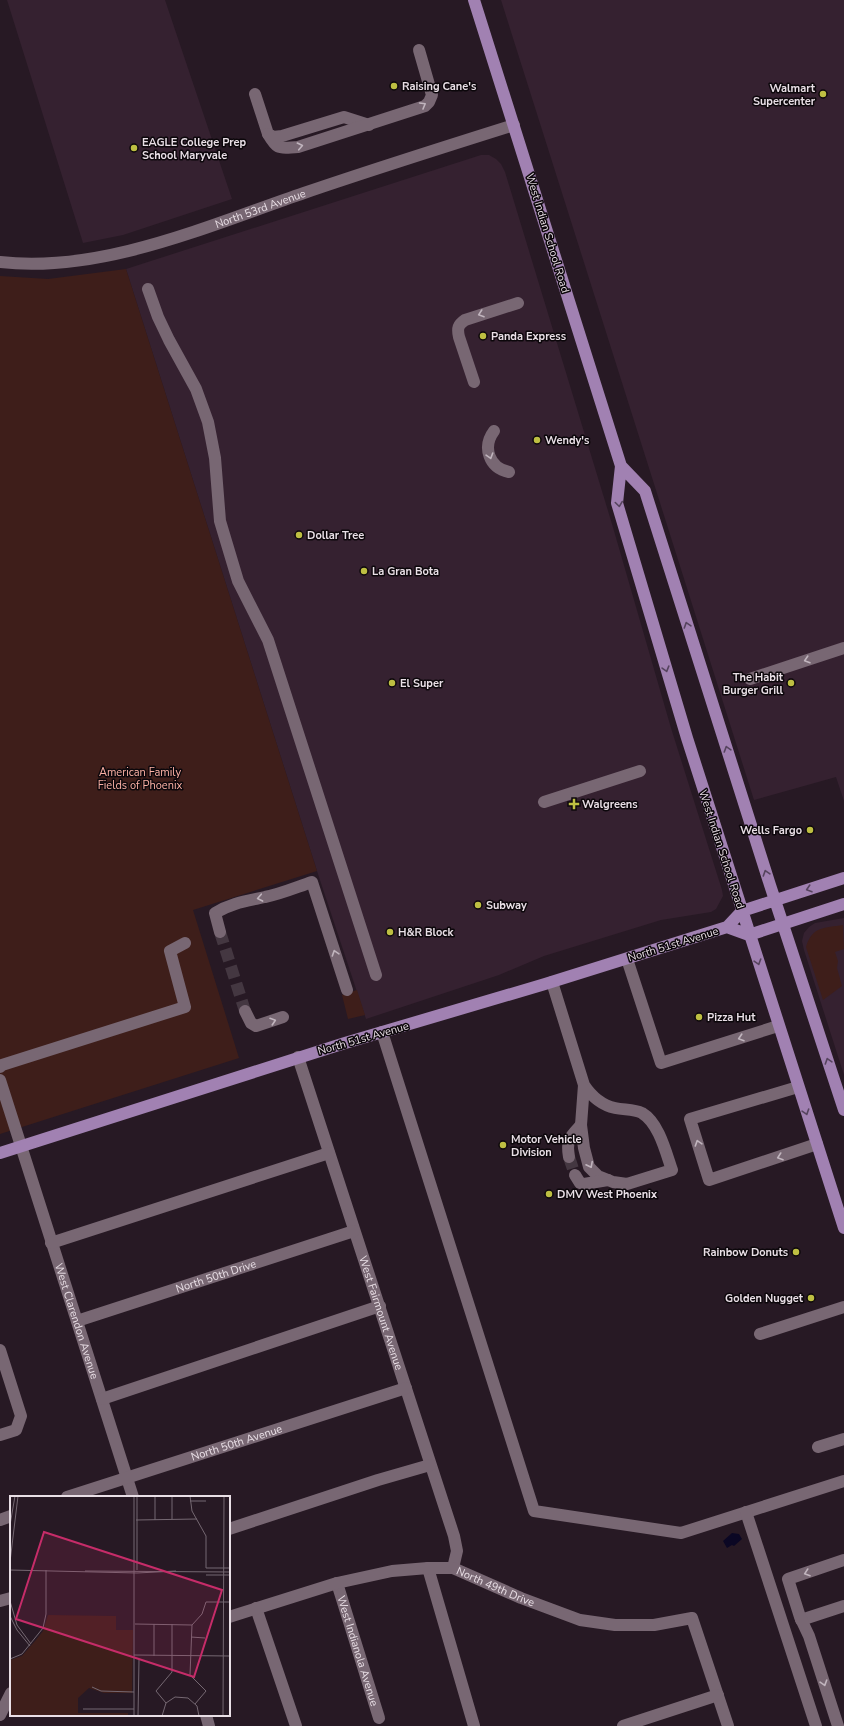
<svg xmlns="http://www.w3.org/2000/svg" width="844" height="1726" font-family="'Nunito Sans',sans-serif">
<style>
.built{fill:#352130}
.green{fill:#3e1e1a}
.water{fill:#0b0724}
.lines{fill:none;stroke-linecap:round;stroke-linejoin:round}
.minor-tunnel{stroke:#443741;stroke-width:12;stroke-dasharray:12 6;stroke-linecap:butt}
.minor{stroke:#786773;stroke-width:12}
.major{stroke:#a181b2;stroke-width:12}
.oneway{stroke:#c1b5be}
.oneway2{stroke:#56445e}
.poi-dot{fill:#bebf42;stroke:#0c070b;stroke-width:1.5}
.labels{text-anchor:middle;stroke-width:3;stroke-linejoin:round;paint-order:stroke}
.poi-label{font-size:11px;font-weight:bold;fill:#e9dfe6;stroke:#0c070b;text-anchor:start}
.street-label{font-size:11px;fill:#e9dfe6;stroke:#0c070b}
.park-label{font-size:11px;fill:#fcb1a5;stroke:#0c070b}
.inset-road{fill:none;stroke:#756872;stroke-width:1}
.view{fill:#c62c69;fill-opacity:0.15;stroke:#c62c69;stroke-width:2}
.inset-edge{fill:none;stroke:#e9dfe6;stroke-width:2}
</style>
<rect width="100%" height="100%" fill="#271924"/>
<path class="built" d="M7 0H165L232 199 123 235 83 243Z
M501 0H844V801L836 777 754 800Z
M481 155H489L496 159 501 164 505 172 612 524 671 728 722 890 723 896 716 909 711 912 661 920 544 956 499 975 366 1019 317 871 126 269Z
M844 918V1075L804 950 802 941 804 933 809 927 815 923Z"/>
<path class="green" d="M126 269 317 871 193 910 239 1058 0 1134V276L48 279Z
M843 925 844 949 835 952 838 961 837 968 842 986 823 1000 806 947C812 926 825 928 843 925Z
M357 990 365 1015 348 1019 342 995Z"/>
<path class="water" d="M732 1533 739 1534 742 1539 734 1546 732 1545 727 1548 723 1541Z"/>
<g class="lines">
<path class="minor-tunnel" d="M220 932 245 1011
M569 1157 575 1175"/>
<g class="minor">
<path d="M255 94 268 134 273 137 282 136 344 117 369 125"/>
<path d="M268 134C278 151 279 148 298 147L425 106 429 102 432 95 419 50"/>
<path id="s1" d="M0 262C101 274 210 225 304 193 374 169 444 147 514 125"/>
<path d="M148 289 158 317 169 340 196 389 208 422 215 458 220 521 238 581 268 640 376 975"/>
<path d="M474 382 459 337C457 328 458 325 465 320L518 303"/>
<path d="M494 431C482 447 489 468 509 472"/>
<path d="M750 679 844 648"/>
<path d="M544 802 640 771"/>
<path d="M220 932 215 913C231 903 247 901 265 897 281 894 297 887 312 882L347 990"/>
<path d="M627 959 661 1063 778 1026"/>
<path d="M552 982 584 1085C592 1097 601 1105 615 1108 625 1110 634 1109 642 1113 659 1123 666 1153 672 1170L627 1184 613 1182 598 1176 589 1167 584 1148 581 1125 584 1085"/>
<path d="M245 1011 251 1023 256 1026 283 1017"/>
<path d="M382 1032 534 1511 681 1533 844 1481"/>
<path id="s2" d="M298 1057 454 1536 457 1551 453 1568"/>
<path d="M0 1067 2 1065 185 1007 170 951 185 943"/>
<path id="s3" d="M0 1080 133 1497"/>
<path d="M798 1087 690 1119 709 1180 817 1144"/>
<path d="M569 1157C566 1139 570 1137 581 1125"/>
<path d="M575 1175 580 1183 584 1184 608 1180"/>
<path d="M51 1243 329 1153"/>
<path id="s4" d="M77 1321 354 1231"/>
<path d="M760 1334 844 1307"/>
<path d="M0 1350 21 1416 16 1430 0 1435"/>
<path d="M102 1399 380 1306"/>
<path d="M818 1447 844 1439"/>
<path id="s5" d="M67 1497 406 1388"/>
<path d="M746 1512 816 1726"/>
<path d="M0 1520 11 1516"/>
<path d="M229 1529 378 1480 430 1465"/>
<path d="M428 1568 474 1726"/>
<path id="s6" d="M337 1583 379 1718"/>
<path d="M0 1601 11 1598"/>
<path d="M256 1608 296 1726"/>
<path id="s7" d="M229 1617 337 1583 392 1571 428 1568H453L521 1598 580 1620 615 1625H654L692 1618 728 1726"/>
<path d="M801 1620 844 1606"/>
<path d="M0 1715 11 1693"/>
<path d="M206 1715 209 1726"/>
<path d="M623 1726 718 1695"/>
<path d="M838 1726 809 1636 800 1617 788 1579 844 1560"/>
</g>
<path class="major" d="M474 0 621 466 617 503 687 738 844 1228
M621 466 645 491 770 885 844 1110
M727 927 749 935 844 904
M0 1153 345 1043 545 984 727 927 742 911 844 878"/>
</g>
<defs><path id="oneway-chevron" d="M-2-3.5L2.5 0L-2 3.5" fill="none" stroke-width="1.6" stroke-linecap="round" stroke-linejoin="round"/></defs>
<g class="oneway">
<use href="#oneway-chevron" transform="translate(423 105) rotate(-30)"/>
<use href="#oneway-chevron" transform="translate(300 146) rotate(-12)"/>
<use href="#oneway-chevron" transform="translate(481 314) rotate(161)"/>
<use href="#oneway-chevron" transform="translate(490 456) rotate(73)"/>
<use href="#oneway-chevron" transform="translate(807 660) rotate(162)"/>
<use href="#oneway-chevron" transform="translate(260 898) rotate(169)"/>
<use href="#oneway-chevron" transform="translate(335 953) rotate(-108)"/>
<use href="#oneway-chevron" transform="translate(273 1021) rotate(-18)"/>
<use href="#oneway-chevron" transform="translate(741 1038) rotate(162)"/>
<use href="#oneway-chevron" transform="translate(698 1143) rotate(-108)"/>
<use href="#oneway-chevron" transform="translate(780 1157) rotate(161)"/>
<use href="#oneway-chevron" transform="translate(590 1165) rotate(63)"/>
<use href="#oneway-chevron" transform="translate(807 1573) rotate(161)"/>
<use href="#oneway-chevron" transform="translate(824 1683) rotate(73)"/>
</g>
<g class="oneway2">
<use href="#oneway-chevron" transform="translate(619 504) rotate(82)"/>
<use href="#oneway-chevron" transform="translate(687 625) rotate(-108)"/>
<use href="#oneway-chevron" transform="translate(666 669) rotate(74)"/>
<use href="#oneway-chevron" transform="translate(727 749) rotate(-107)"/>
<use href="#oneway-chevron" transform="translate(766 873) rotate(-108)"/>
<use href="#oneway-chevron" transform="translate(809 889) rotate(162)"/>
<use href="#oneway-chevron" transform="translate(758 962) rotate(73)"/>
<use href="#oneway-chevron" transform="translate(828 1061) rotate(-108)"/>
<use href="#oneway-chevron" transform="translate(806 1112) rotate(72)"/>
</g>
<g class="poi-dot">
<circle cx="394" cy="86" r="4"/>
<circle cx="823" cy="94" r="4"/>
<circle cx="134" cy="148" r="4"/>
<circle cx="483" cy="336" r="4"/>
<circle cx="537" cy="440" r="4"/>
<circle cx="299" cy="535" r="4"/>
<circle cx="364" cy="571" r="4"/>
<circle cx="392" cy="683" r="4"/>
<circle cx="791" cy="683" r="4"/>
<path d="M572 798h4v4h4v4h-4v4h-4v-4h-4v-4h4z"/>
<circle cx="810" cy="830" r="4"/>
<circle cx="478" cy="905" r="4"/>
<circle cx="390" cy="932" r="4"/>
<circle cx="699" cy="1017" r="4"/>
<circle cx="503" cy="1145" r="4"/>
<circle cx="549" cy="1194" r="4"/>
<circle cx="796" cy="1252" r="4"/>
<circle cx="811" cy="1298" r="4"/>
</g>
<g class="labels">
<g class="poi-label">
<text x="402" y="90">Raising Cane's</text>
<text x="815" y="92" text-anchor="end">Walmart<tspan x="815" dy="13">Supercenter</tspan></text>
<text x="142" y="146">EAGLE College Prep<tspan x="142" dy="13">School Maryvale</tspan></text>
<text x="491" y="340">Panda Express</text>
<text x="545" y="444">Wendy's</text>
<text x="307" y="539">Dollar Tree</text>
<text x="372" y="575">La Gran Bota</text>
<text x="783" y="681" text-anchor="end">The Habit<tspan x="783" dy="13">Burger Grill</tspan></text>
<text x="400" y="687">El Super</text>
<text x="582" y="808">Walgreens</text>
<text x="802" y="834" text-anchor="end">Wells Fargo</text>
<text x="486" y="909">Subway</text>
<text x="398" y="936">H&amp;R Block</text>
<text x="707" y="1021">Pizza Hut</text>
<text x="511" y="1143">Motor Vehicle<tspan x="511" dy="13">Division</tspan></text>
<text x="557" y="1198">DMV West Phoenix</text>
<text x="788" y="1256" text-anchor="end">Rainbow Donuts</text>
<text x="803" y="1302" text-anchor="end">Golden Nugget</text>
</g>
<g class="street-label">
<text dy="4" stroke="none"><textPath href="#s1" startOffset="268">North 53rd Avenue</textPath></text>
<text transform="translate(548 233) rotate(73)" y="4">West Indian School Road</text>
<text transform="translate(722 849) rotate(72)" y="4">West Indian School Road</text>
<text transform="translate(673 944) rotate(-17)" y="4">North 51st Avenue</text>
<text transform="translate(363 1038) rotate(-16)" y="4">North 51st Avenue</text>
<text dy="4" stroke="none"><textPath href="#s4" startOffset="146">North 50th Drive</textPath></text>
<text dy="4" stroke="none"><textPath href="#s2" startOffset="269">West Fairmount Avenue</textPath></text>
<text dy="4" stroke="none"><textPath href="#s3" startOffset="253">West Clarendon Avenue</textPath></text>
<text dy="4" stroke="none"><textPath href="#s5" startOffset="178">North 50th Avenue</textPath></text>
<text dy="4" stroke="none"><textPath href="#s7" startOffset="277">North 49th Drive</textPath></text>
<text dy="4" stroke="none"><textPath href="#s6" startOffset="71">West Indianola Avenue</textPath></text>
</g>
<g class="park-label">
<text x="140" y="776">American Family<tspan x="140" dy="13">Fields of Phoenix</tspan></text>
</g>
</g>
<g transform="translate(10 1496)">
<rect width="220" height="220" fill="#271924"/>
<path d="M38 119 106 120V134H123L122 197H94L79 192 68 202V217H118V220H0V164L12 160 26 144 33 135Z" fill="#3e1e1a"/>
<path class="inset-road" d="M124 0V220M162 0V23M180 0 182 15 196 40V72H220M180 5H196M126 24 187 23M145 24V0M0 29 5 0M0 66 8 0M0 74 127 77 166 75M127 74V0M75 75 220 76M196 79H220M0 105 7 129 21 148M0 120 7 134 20 150M125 128 182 129M144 128V160M181 141 195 142M124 159 220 160M0 163 12 158 33 132 36 118V74M82 191 91 195 124 196M156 207 165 201 178 202 187 210 189 220M185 208 196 195 180 179 182 129 192 118 196 106H220M73 213H124M128 220 129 164M152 220 156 207 146 195 162 176V128M213 220 214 0"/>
<path class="view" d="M34 36 212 94 184 181 6 123Z"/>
<rect width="220" height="220" class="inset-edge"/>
</g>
</svg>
